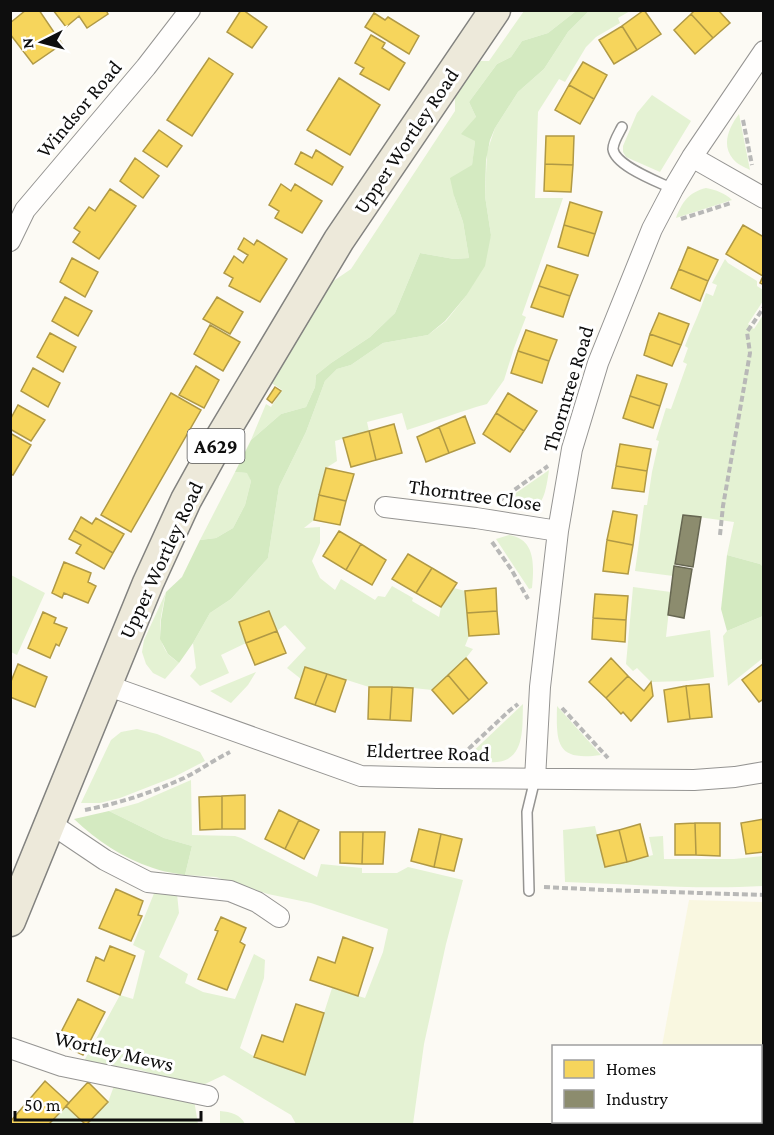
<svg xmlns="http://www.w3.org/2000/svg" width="774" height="1135" font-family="'Crimson Pro',serif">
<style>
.farmland{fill:#f9f7e0}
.green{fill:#e4f2d3}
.forest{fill:#d4eac1}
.homes{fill:#f6d55c;stroke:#b09945;stroke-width:1.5}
.industry{fill:#8c8c6e;stroke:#666651;stroke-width:1.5}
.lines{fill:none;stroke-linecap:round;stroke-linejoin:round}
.service-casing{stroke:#959492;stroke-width:12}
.minor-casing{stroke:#959492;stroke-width:22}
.primary-casing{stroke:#82827f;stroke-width:33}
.path{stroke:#b8b8b7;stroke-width:4;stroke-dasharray:6 3;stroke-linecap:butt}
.service{stroke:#fffefd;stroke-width:9}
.minor{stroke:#fffefd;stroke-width:20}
.primary{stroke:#ede9da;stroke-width:30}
.labels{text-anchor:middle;stroke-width:6;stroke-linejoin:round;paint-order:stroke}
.shield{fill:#fff;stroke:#565656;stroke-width:1.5}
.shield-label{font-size:20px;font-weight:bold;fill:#0e0e0e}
.street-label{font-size:21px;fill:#0e0e0e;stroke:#fff}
</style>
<rect width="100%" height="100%" fill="#fcfaf4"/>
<path class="farmland" d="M689 900 763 902V1124H645V1122H760V1046H662Z"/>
<path class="green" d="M524 11H576L548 33 522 41 511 57 497 64 469 102 476 117 475 141 472 166 454 196 463 222 469 258 454 259 420 253 395 313 370 337 331 363 316 375 315 387 306 407 281 414 251 440 266 404 271 407 282 390 270 382 332 282 351 269 455 111V95L476 61H489Z
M589 11H630L618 18 620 23 596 37 586 47 565 82 559 79 538 112 535 198H563L522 315 526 317 514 348 504 380 487 404C460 411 434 422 407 430L402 413 367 422 369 431 335 441 337 461 326 468 314 520 304 528 320 527V543L312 561 320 578 335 590 341 579 375 600 378 596 385 597 392 586 413 598 412 601 439 617 441 607 454 588 465 591 469 636 465 646 473 649 466 658 432 690 413 688 369 687 306 667 301 679 287 668 306 648 285 625 277 631 269 611 239 622 246 643 221 655 229 673 200 686 190 676 196 668 193 643 210 613 231 599 268 558 279 487 306 432 325 381 337 369 351 365 383 343 428 335 446 321 466 296 491 235 485 196 487 152 495 128 518 92 544 69 568 32Z
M652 95 691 121 660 172 626 157 623 152V146L637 113Z
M739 114 750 170C744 167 737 164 733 159 721 145 729 127 739 114Z
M706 188C716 190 725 193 732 200L676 218C682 202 689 192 706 188Z
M725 259 728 263 757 281V286L763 290V301L748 324 754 329 763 315V568L760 564 727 555 734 522 684 515 673 576 635 571 644 505H647L652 472 659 441 656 440 666 408 671 409 687 364 683 362 688 348 685 346C692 328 700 312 706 293L713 296 717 285 712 283Z
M549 470C544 505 541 514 504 507L503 502Z
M235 472 248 473 251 481 245 505 233 528 216 538 200 540Z
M509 535C536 539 534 566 532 588L529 589 496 539Z
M11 575 45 593 17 655 11 652Z
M633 587 671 592 666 637 710 630 714 677 686 681 651 682 637 668 633 671 626 664Z
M166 592C162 612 154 636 168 654 171 657 175 660 179 663L165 679 153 673 146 664 142 652 144 640Z
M763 616V658L728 686 723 636 727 631Z
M256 672 248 685 231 703 210 691Z
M523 704C522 726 526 759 497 762 486 763 474 761 463 761Z
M557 706 601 755C557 761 556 745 557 706Z
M137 729 157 734 200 752 205 761 174 777 120 798 100 803H81L111 740 121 732Z
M191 780 192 835 235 836 241 838 317 877 321 864 362 868V873H397L408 867 463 880 446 944 424 1044 413 1124H296L291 1115 224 1075 205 1084 182 1082 140 1070 84 1061 120 995 133 999 145 951 133 945 155 891 177 894 179 913 159 957 188 974 185 983 203 992 235 999 254 954 265 960 264 978 240 1048 255 1057 304 1075 332 988 365 998 383 952 388 929 311 903 268 894 216 877 185 875 192 846 164 838 109 811 138 803Z
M595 826 605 867 653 855 649 837 663 836 664 859H734L763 856V886C697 890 631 884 565 882L563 830Z
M114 1086 194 1100 198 1124H87L108 1102Z
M66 1106 85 1124H49Z
M220 1111C231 1112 240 1114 245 1124H220Z"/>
<path class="forest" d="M576 11H589L568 32 544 69 518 92 495 128 490 140 486 160 485 196 491 235 485 266 466 296 445 321 434 330 428 335 383 343 351 365 337 369 325 381 306 432 279 487 268 558 231 599 210 613 193 643 179 663 168 654 160 639 161 620 166 592 182 577 200 540 216 538 233 528 245 505 251 481 247 473 235 472 251 440 281 414 306 407 315 387 316 375 331 363 370 337 395 313 420 253 454 259 469 258 463 222 454 196 450 178 472 165 475 141 461 134 476 117 469 102 497 64 511 57 522 41 548 33Z
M727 555 760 564 764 568 763 616 727 631 721 609Z
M109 811 164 838 192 846 185 875C175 873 163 872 153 868 123 858 97 841 74 819Z"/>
<path class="homes" d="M26 10H39L62 44 33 64 10 34V23Z
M53 10H106L108 14 87 28 79 16 66 27Z
M241 10H243L267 27 252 48 227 32Z
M644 10 661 34 637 50 622 26Z
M695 10H718L730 23 713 38 691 14Z
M374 13 385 20 388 17 419 36 409 54 365 27Z
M691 14 713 38 695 54 674 30Z
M622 26 637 50 614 64 599 40Z
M371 35 385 43 382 48 405 63 389 90 360 74 364 68 355 63Z
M209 58 233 74 192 136 167 120Z
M583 62 607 75 594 99 569 85Z
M339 78 380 105 350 155 307 130Z
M569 85 594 99 580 124 555 110Z
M159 130 182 146 167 167 143 151Z
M546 136H574L573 165 545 164Z
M316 150 343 167 332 185 295 164 301 152 312 158Z
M135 158 159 176 143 198 120 181Z
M545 164 573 165 571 192 544 191Z
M281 184 291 191 295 184 322 201 302 233 275 218 279 211 269 205Z
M110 189 136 206 99 259 73 242 80 232 74 228 89 207 95 211Z
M570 202 602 212 595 234 564 225Z
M564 225 595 234 588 256 558 247Z
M743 225 764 237V285L760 283 763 276 726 254Z
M244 238 254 245 257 240 287 259 260 302 229 286 233 278 224 273 234 256 243 263 248 255 238 249Z
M688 247 718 260 708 281 679 269Z
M72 258 98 272 85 297 60 282Z
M547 265 578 275 570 296 539 286Z
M679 269 708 281 700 301 671 288Z
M539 286 570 296 563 317 531 307Z
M65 297 92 311 78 336 52 321Z
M217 297 243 312 230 334 203 319Z
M659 313 689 324 681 345 650 334Z
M210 325 240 342 223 371 194 354Z
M526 330 557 340 549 361 518 351Z
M50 333 76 347 63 372 37 357Z
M650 334 681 345 672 366 644 355Z
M518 351 549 361 542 383 511 373Z
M196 366 219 380 204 408 179 395Z
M33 368 60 383 48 407 21 391Z
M637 375 667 384 660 406 630 396Z
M275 387 281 391 272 403 267 399Z
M171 393 201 410 131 532 101 515Z
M508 393 537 411 524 431 496 413Z
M630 396 660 406 653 428 623 418Z
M18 405 45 420 31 441 10 429V420Z
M496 413 524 431 510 452 483 434Z
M465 416 475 443 449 453 439 427Z
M394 424 402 453 376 460 369 431Z
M439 427 449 453 426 462 417 437Z
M369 431 376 460 351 467 343 438Z
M10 433 31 445 13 475 10 474Z
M620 444 651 449 647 471 616 466Z
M616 466 647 471 644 492 612 488Z
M326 468 354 474 346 501 319 495Z
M319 495 346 501 340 525 314 520Z
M613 511 637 515 633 545 607 540Z
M81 517 92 524 96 518 124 534 113 553 74 530Z
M74 530 113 553 104 569 76 553 81 545 69 539Z
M339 531 361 544 346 570 323 556Z
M607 540 633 545 628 574 603 571Z
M361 544 386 560 372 585 346 570Z
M408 554 432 568 416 593 392 579Z
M64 562 91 573 88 582 96 586 88 603 64 593 62 598 52 593Z
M432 568 457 583 441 607 416 593Z
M496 588 497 611 467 613 465 591Z
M595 594 628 596 626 620 593 618Z
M269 611 277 631 246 643 239 622Z
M497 611 499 634 469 636 467 613Z
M43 612 56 618 54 623 67 628 59 646 56 644 50 658 28 648Z
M593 618 626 620 625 642 592 639Z
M277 631 286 653 255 665 246 643Z
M466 658 487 683 469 700 448 675Z
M611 658 628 676 606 698 589 682Z
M18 664 47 677 35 707 10 697V684Z
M763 664 764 699 759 702 742 680Z
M305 667 327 674 315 705 295 698Z
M327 674 346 680 335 712 315 705Z
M448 675 469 700 453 714 432 690Z
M628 676 644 691 651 682 653 696 631 721 623 712 621 714 606 698Z
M709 684 712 717 690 719 686 686Z
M686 686 690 719 668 722 664 690Z
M369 687H392L390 720 368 719Z
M392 687 413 688 411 721 390 720Z
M245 795V829H222V796Z
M222 796V829L200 830 199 797Z
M279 810 299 820 285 849 265 839Z
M764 819V852L746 854 741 823Z
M299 820 319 830 304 859 285 849Z
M695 823H720V856L696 855Z
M695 823 696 855H675V824Z
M640 824 648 856 627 862 619 830Z
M419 829 441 834 434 867 411 861Z
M619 830 627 862 605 867 597 835Z
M340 832H363L362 864 340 863Z
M363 832H385L383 864H362Z
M441 834 462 839 454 871 434 867Z
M116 889 143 901 138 915 142 916 131 941 99 928Z
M221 917 246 928 240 942 245 945 227 990 198 979 218 931 215 930Z
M343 937 373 948 358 996 310 980 318 957 335 963Z
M110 946 135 956 120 995 87 981 96 957 104 961Z
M78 999 105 1012 83 1055 56 1042Z
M296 1004 324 1013 305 1075 254 1057 262 1035 283 1042Z
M45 1081 69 1103 49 1124H10V1122Z
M88 1082 108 1102 87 1124H85L66 1106Z"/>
<path class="industry" d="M683 515 701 517 693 567 675 564Z
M674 566 692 569 684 618 668 615Z"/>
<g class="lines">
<g class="service-casing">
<path id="service" d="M622 127C619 133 613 142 613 149 615 166 659 182 673 189
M529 891 527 812 535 779"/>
</g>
<g class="minor-casing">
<path id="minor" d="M692 157 764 198
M10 241 25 210 146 67 190 10
M385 507 476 518 558 531
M106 685 361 776 437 778 694 780 735 777 764 772
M535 779 540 687 558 531 572 449 598 363 652 229 673 189 692 157 764 51
M50 823 105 860 148 882 230 891 257 902 279 917
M10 1048 62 1066 208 1096"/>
</g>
<g class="primary-casing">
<path id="primary" d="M10 921 148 583 186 500 217 444 339 240 495 10"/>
</g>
<path class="path" d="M743 120 752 165
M681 219 731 203
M500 500 548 466
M720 535 723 506 750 353 747 332 764 307
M492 542 511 569 528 599
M562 708 608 758
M462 755 509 711 518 704
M85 810C120 803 151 793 184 778 200 770 214 760 230 752
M544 887 605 890 764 895"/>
<use href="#service" class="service"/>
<use href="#minor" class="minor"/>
<use href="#primary" class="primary"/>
</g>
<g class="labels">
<rect class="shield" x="187.5" y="429" width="57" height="34" rx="4.5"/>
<g class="shield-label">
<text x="216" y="453">A629</text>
</g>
<g class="street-label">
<text transform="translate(79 109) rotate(-50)" y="7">Windsor Road</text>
<text transform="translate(406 141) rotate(-56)" y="7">Upper Wortley Road</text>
<text transform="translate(568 389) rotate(-73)" y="7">Thorntree Road</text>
<text transform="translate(475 495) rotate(8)" y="7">Thorntree Close</text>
<text transform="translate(161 560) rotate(-65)" y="7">Upper Wortley Road</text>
<text transform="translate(428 752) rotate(2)" y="7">Eldertree Road</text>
<text transform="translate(114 1051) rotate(13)" y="7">Wortley Mews</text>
</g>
</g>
<rect width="774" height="1135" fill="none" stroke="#0e0e0e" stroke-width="24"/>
<rect x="552" y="1045" width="210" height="78" fill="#ffffff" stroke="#9f9f9f" stroke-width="1.5"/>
<rect x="564" y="1060" width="30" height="18" fill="#f6d55c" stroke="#9f9f9f" stroke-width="1.5"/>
<text x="606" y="1075" font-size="18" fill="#0e0e0e">Homes</text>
<rect x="564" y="1090" width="30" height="18" fill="#8c8c6e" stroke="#9f9f9f" stroke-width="1.5"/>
<text x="606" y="1105" font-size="18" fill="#0e0e0e">Industry</text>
<g transform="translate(42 42) rotate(264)" stroke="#ffffff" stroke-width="4.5" paint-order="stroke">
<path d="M0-4.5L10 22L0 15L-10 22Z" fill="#0e0e0e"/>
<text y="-9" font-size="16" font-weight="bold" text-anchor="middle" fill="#0e0e0e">N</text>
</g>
<path d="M15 1111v9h186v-9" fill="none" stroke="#0e0e0e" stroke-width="3"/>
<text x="24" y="1111" font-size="18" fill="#0e0e0e" stroke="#ffffff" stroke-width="4.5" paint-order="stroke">50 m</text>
</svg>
